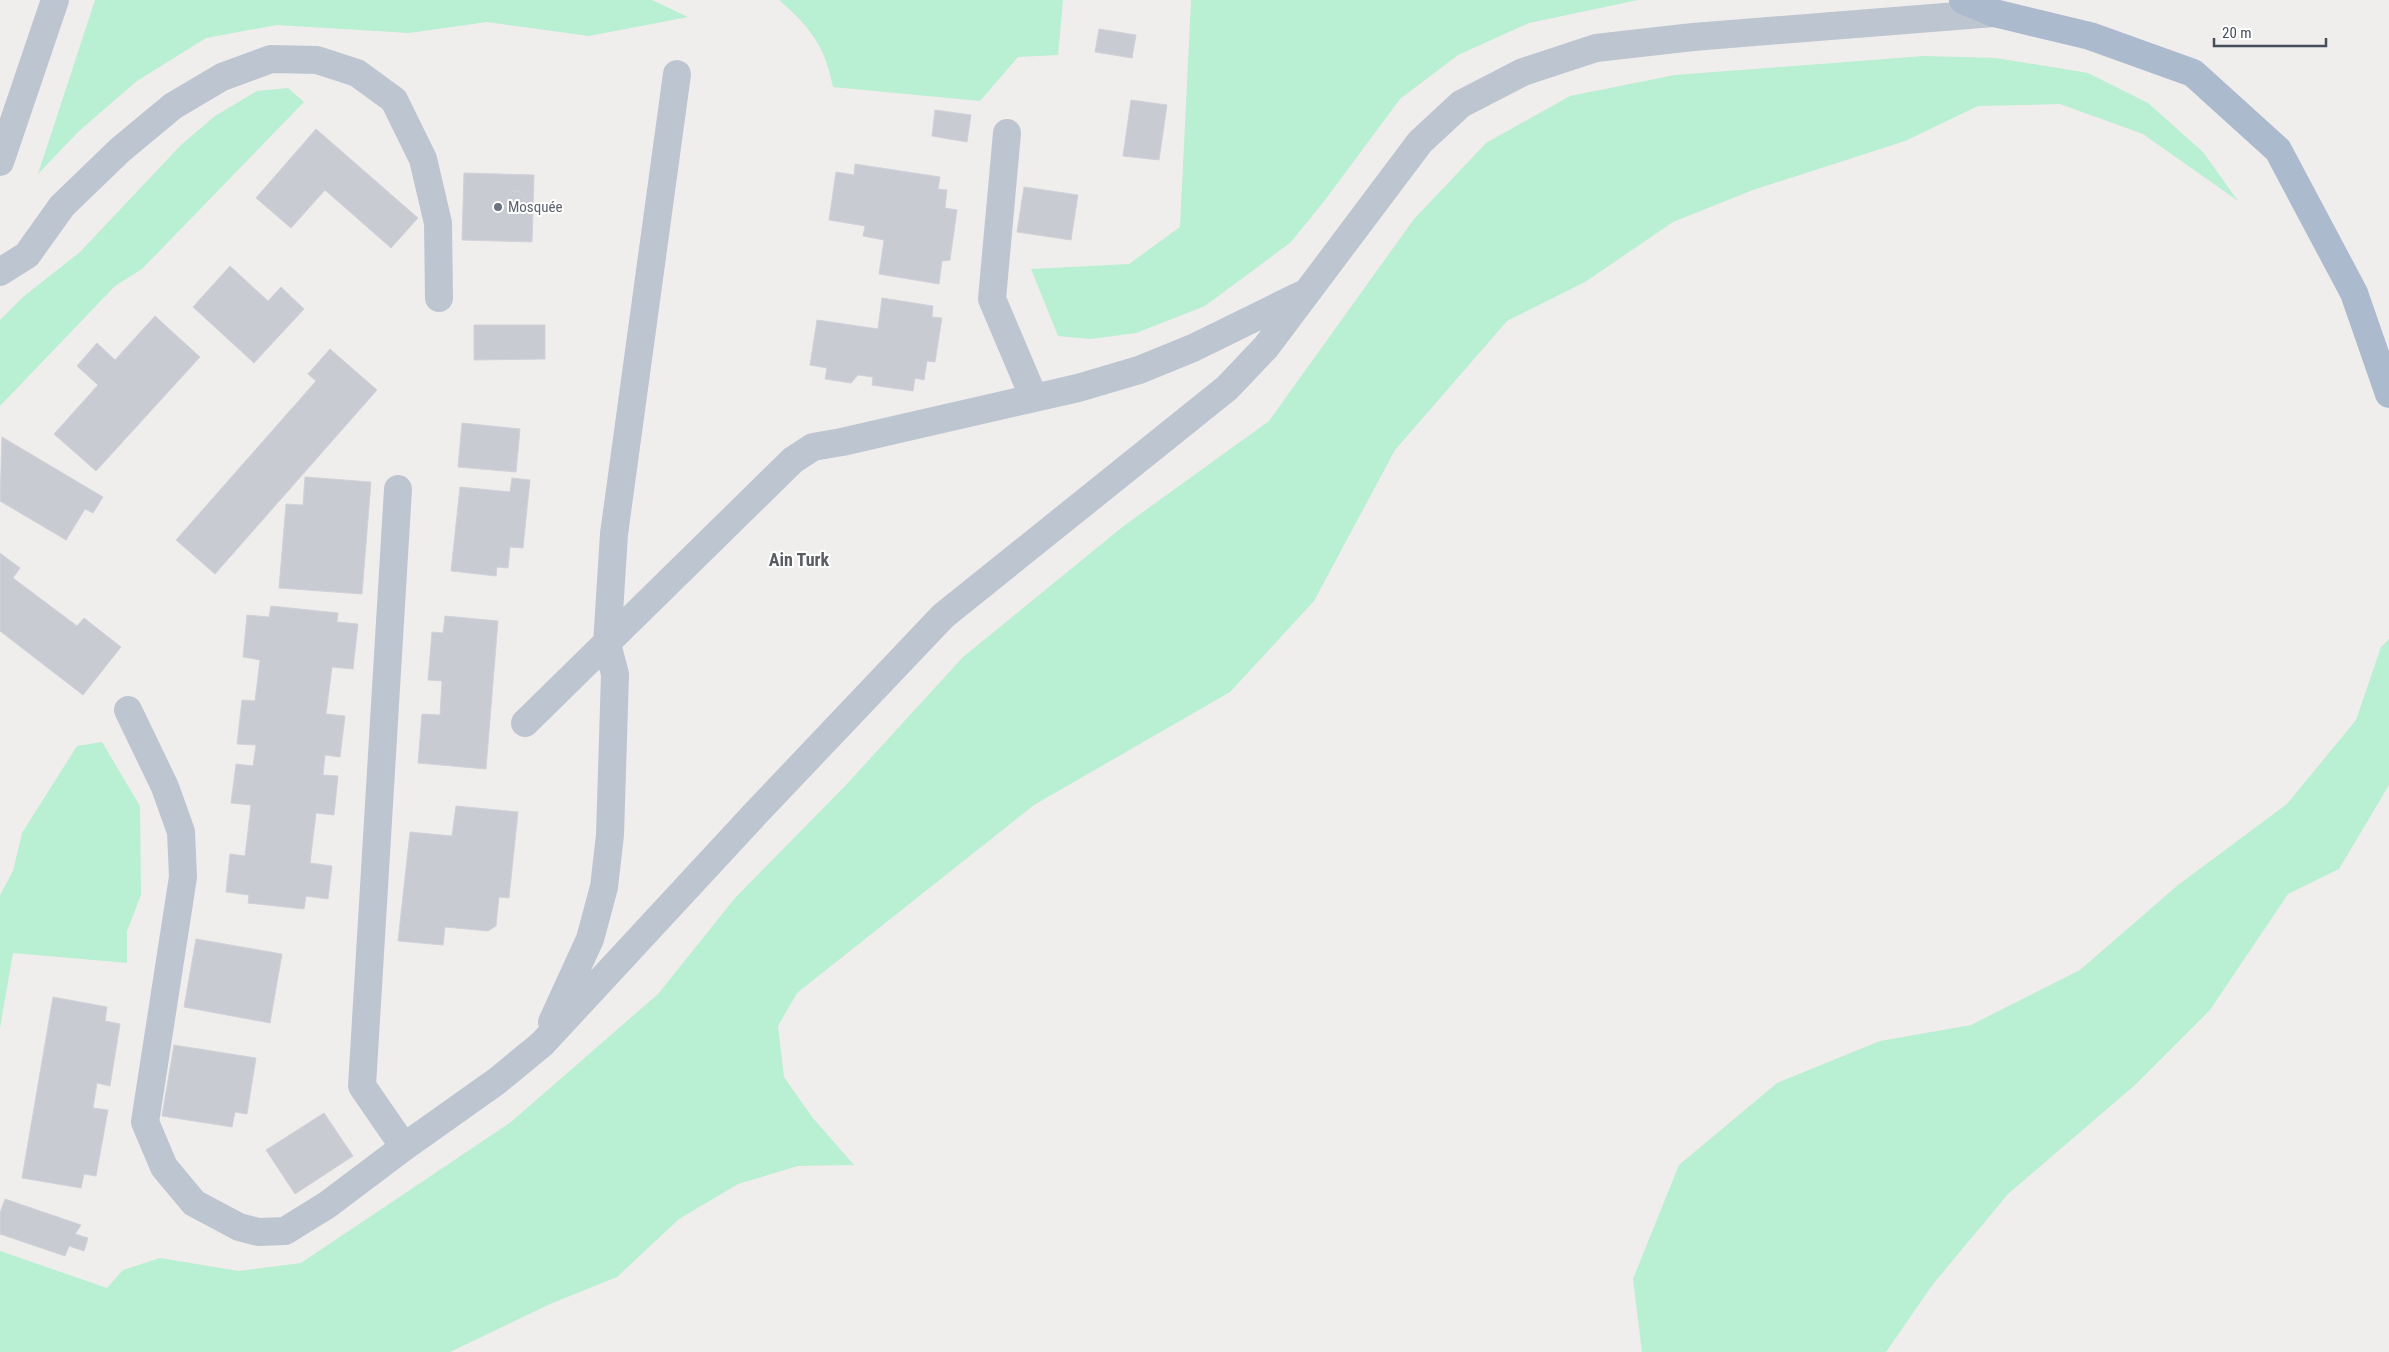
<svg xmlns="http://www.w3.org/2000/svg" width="2389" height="1352" font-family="'Roboto Condensed',sans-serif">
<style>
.green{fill:#b9efd2}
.building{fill:#c9cbd3;stroke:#d1d2d9}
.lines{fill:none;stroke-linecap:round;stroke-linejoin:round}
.minor{stroke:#bdc6d0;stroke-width:28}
.major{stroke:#acbacd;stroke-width:28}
.worship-dot{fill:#6b7280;stroke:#fff;stroke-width:2}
.labels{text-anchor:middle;stroke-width:4;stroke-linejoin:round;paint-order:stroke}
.worship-label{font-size:15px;fill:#5b616d;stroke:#fff;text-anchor:start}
.quarter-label{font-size:18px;font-weight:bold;fill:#595c62;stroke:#fff}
</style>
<rect width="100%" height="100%" fill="#f0eded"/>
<path class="green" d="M95 0H652L688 17 589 36 487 22 409 33 277 25 206 38 137 81 79 131 38 174Z
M779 0H1063L1058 55 1018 57 980 101 833 87C825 46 810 27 779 0Z
M1191 0H1638L1529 23 1458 55 1400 99 1325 200 1291 242 1205 306 1136 333 1091 339 1058 336 1031 269 1129 264 1180 227Z
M1924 56 1996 58 2088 73 2148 103 2203 152 2238 201 2143 134 2060 104 1978 106 1905 141 1753 190 1673 222 1585 282 1507 321 1395 450 1314 601 1230 692 1034 805 797 993 778 1026 784 1077 812 1117 854 1165 798 1166 738 1184 679 1219 617 1277 550 1304 450 1352H0V1251L107 1288 123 1270 160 1258 239 1271 301 1263 511 1122 658 994 735 898 846 785 963 657 1125 525 1269 421 1414 219 1486 143 1570 96 1675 75Z
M288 88 304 102 142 269 115 286 0 406V320L23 297 80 252 181 145 215 116 257 91Z
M2389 639V785L2339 869 2288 894 2210 1010 2135 1085 2008 1194 1933 1284 1886 1352H1642L1633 1279 1679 1165 1777 1083 1880 1041 1971 1025 2080 970 2178 885 2287 804 2356 720 2381 647Z
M102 742 140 806 141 895 127 931V963L13 953 0 1028V895L13 871 22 833 77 746Z"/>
<path class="building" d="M1099 29 1136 35 1132 58 1095 52Z
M1131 100 1167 105 1159 160 1123 156Z
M935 110 971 115 967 142 932 136Z
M316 129 418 218 391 248 325 190 291 228 256 198Z
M855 164 940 177 938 189 947 190 945 208 957 210 950 260 942 261 939 284 879 274 884 240 863 236 865 226 829 220 836 172 854 175Z
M464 173 534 175 532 242 462 240Z
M1024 187 1078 195 1071 240 1017 232Z
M507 200a9 9 0 1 1 18 0a9 9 0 1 1-18 0Z
M230 266 268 301 281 287 304 309 254 363 193 307Z
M882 298 933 306 932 317 942 318 935 362 927 361 924 380 915 378 913 391 872 385 873 377 858 375 851 383 825 379 827 368 810 365 817 320 878 329Z
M155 316 200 357 96 471 54 434 98 385 77 366 97 343 115 360Z
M474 325H545V359L474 360Z
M330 349 377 390 215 574 176 540 316 381 308 374Z
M462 423 520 429 516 472 458 467Z
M2 437 103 497 93 513 85 509 66 540 0 501Z
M305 477 371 482 362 594 279 588 286 504 303 505Z
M512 478 530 480 523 548 510 547 508 568 497 567 496 576 451 571 460 487 510 492Z
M0 553 20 568 13 578 77 626 84 618 121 647 83 695 0 631Z
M271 606 338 613 337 622 358 624 353 669 332 667 326 714 345 716 340 757 325 755 323 775 338 776 334 815 316 813 310 863 332 866 328 899 306 896 304 909 248 903 249 895 226 892 230 854 245 856 251 805 231 803 236 764 253 766 256 745 237 744 242 700 255 701 260 660 243 657 247 615 269 617Z
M445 616 498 621 486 769 418 763 422 714 440 715 442 681 428 680 432 632 443 633Z
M456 806 518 812 509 898 499 897 496 926 488 931 445 927 443 945 398 941 410 832 452 836Z
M196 939 282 954 270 1023 184 1007Z
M53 997 107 1007 105 1021 120 1024 110 1086 97 1083 93 1108 108 1110 96 1176 84 1174 81 1188 22 1178Z
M174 1045 256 1058 247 1114 235 1112 232 1127 162 1116Z
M324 1113 353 1156 295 1194 266 1150Z
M5 1199 81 1225 75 1234 88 1238 84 1251 69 1246 65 1256 0 1234V1213Z"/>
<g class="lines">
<path class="minor" d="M1007 133 992 299 1034 398
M0 162 55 0
M0 272 27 255 62 206 120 150 173 106 222 77 271 59 317 60 357 73 394 100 423 159 438 223 439 298
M398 489 362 1086 404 1147
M128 710 165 787 181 832 183 877 145 1122 164 1167 194 1203 239 1227 258 1232 285 1231 327 1205 404 1147 497 1081 542 1044 755 814 943 616 1227 388 1266 347 1420 142 1461 104 1523 72 1596 48 1693 37 1994 13
M525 723 793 460 813 447 842 442 1078 388 1139 370 1193 348 1301 295
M552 1022 590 939 604 887 610 835 615 674 607 644 614 534 677 74"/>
<path class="major" d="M1963 0 1994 13 2090 36 2193 73 2278 150 2354 293 2389 394"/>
</g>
<circle class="worship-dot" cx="498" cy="207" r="5"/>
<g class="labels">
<g class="worship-label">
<text x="508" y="212">Mosquée</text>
</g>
<g class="quarter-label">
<text x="799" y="566">Ain Turk</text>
</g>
</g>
<path d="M2214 38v8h112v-8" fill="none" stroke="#454e5a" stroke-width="2.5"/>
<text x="2222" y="38" font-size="15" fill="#454e5a" stroke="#ffffff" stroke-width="4" paint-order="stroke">20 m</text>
</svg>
